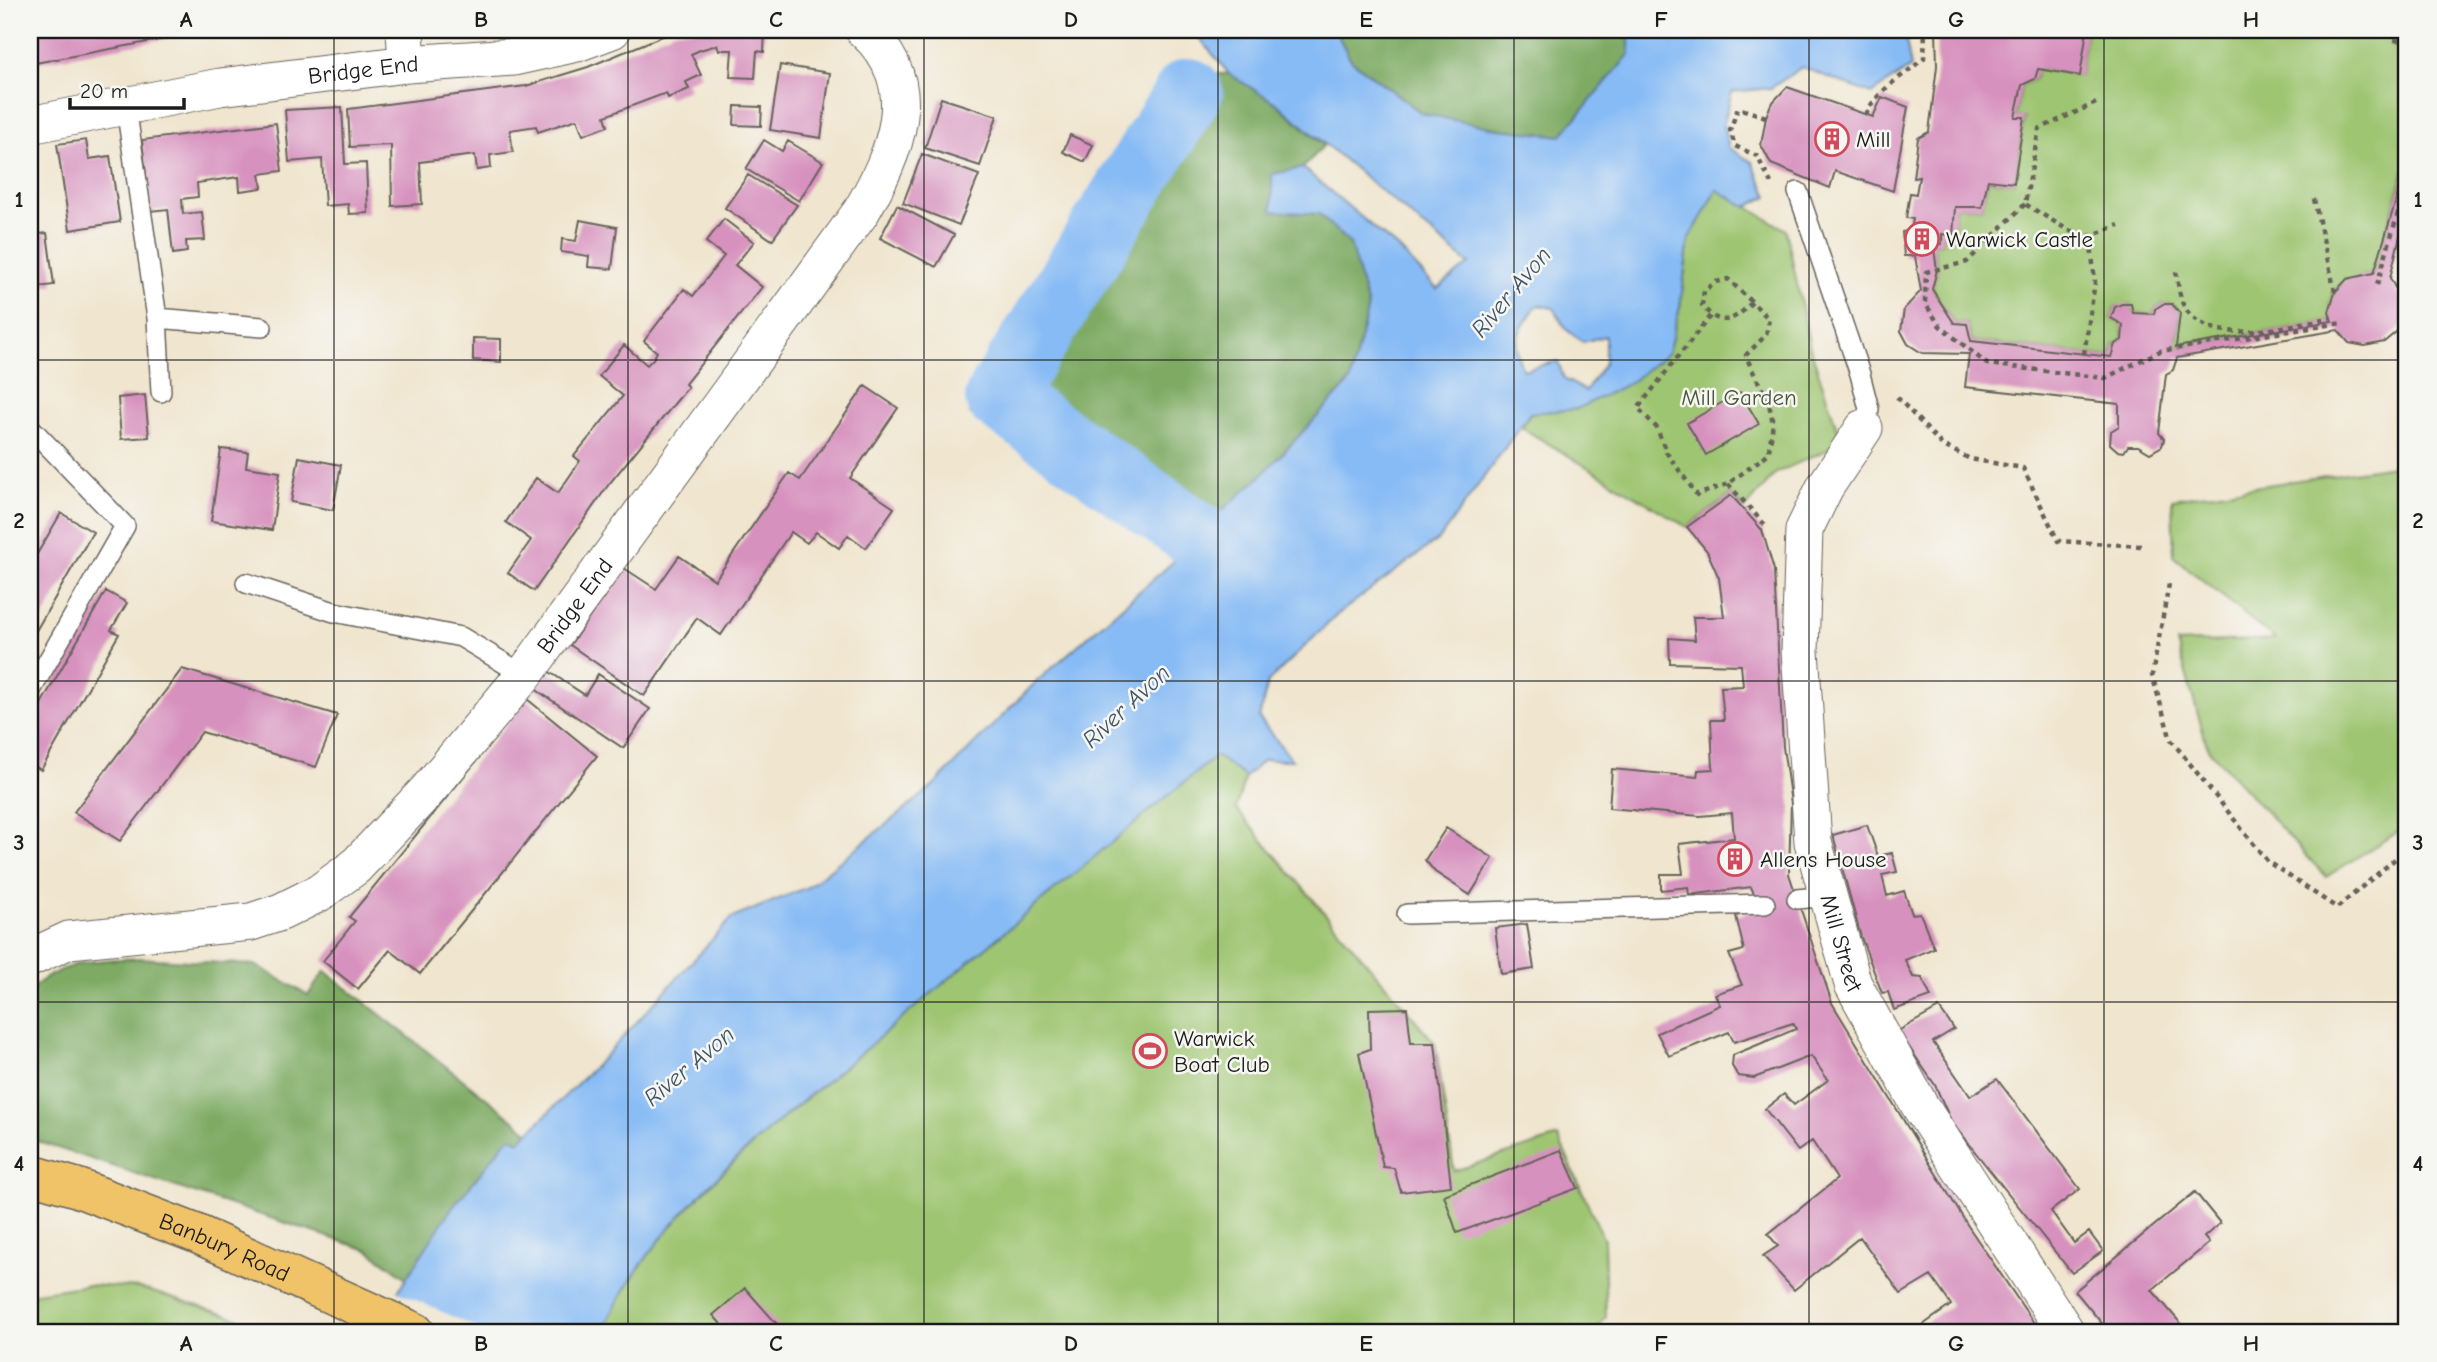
<svg xmlns="http://www.w3.org/2000/svg" width="2437" height="1362" font-family="'Comic Neue',sans-serif">
<style>
.green{fill:#9ec571;stroke:#5d7046;stroke-width:2}
.forest{fill:#7eaa63;stroke:#4d6340;stroke-width:2}
.water{fill:#87bbf5;stroke:#526c88;stroke-width:2;fill-rule:evenodd}
.pier{fill:#f0e5ce}
.lines{fill:none;stroke-linecap:round;stroke-linejoin:round}
.river{stroke:#87bbf5;stroke-width:68}
.building{fill:#d791be}
.service-casing{stroke:#66625a;stroke-width:22}
.minor-casing{stroke:#66625a;stroke-width:39}
.primary-casing{stroke:#66625a;stroke-width:41}
.path{stroke:#66625a;stroke-width:4.5;stroke-dasharray:5 5;stroke-linecap:butt}
.service{stroke:#fff;stroke-width:19}
.minor{stroke:#fff;stroke-width:37}
.primary{stroke:#f1c369;stroke-width:38}
.grid{fill:none;stroke:#1c1c1c;stroke-width:2;stroke-opacity:0.55}
.labels{text-anchor:middle;stroke-width:5;stroke-linejoin:round;paint-order:stroke}
.street-label{font-size:23px;fill:#1c1c1c;stroke:#f6f6f2}
.poi-label{font-size:23px;fill:#1c1c1c;stroke:#f6f6f2;text-anchor:start}
.park-label{font-size:23px;fill:#4a573a;stroke:#f6f6f2}
.water-label{font-size:24px;font-style:italic;fill:#415468;stroke:#f6f6f2}
.neatline{fill:none;stroke:#1c1c1c;stroke-width:2.5}
.grid-label{font-size:23px;text-anchor:middle;font-weight:bold;fill:#1c1c1c}
</style>
<rect width="100%" height="100%" fill="#f6f6f2"/>
<filter id="ink" filterUnits="userSpaceOnUse"><feTurbulence type="fractalNoise" baseFrequency=".0143" numOctaves="2"/><feDisplacementMap in="SourceGraphic" scale="14" xChannelSelector="R" yChannelSelector="G"/><feConvolveMatrix kernelMatrix="1 2 1 2 8 2 1 2 1" color-interpolation-filters="sRGB"/></filter>
<filter id="wash" filterUnits="userSpaceOnUse"><feTurbulence type="fractalNoise" baseFrequency=".00686" numOctaves="4" result="noise"/><feDisplacementMap in="SourceGraphic" scale="28" xChannelSelector="R" yChannelSelector="G"/><feGaussianBlur stdDeviation="1.57" result="paint"/><feColorMatrix in="noise" values="0 0 0 0 0 0 0 0 0 0 0 0 0 0 0 0 0 1.4 0 .05"/><feComposite in="paint" operator="in"/></filter>
<g filter="url(#wash)">
<rect width="100%" height="100%" fill="#f0e5ce"/>
<path class="green" d="M2087 30H2407V162L2374 273C2348 279 2322 288 2332 321L2176 347 2180 314 2172 304H2163L2155 309 2154 314 2133 313 2131 304 2115 307 2111 318 2123 325 2122 340 2115 344 2111 357 1971 341 1967 324 1954 323 1932 289 1937 270 1933 242 1942 244V234L1953 235 1955 207H1982L1988 180 2014 183 2024 118 2015 117 2022 85 2035 79 2038 69 2080 75Z
M1717 189 1786 230 1810 347 1842 443 1776 473 1745 509 1731 495 1687 527 1522 428 1530 413 1577 409 1668 353 1680 307 1689 239Z
M2407 464V826L2326 877 2208 749 2177 643 2275 639 2174 557 2172 499Z
M1216 755 1245 777 1236 809 1435 1043 1454 1171 1558 1137 1604 1240 1606 1317 1595 1332H603C651 1216 792 1112 887 1031 996 938 1106 847 1216 755Z
M87 1285 140 1288 282 1332H30V1294Z"/>
<path class="forest" d="M1335 30H1628L1630 54 1561 136 1500 129 1423 114 1351 60Z
M1182 73 1229 74 1276 103 1324 145 1303 168 1272 174V210L1319 214 1350 243 1368 307 1350 382 1260 477 1179 548 1173 533 1068 483 970 414Z
M139 958 255 965 308 995 325 971 528 1131 520 1142 512 1137 507 1140 449 1212 408 1279 368 1250 30 1139V990C65 959 94 961 139 958Z"/>
<path class="water" d="M1193 30H1335L1351 60 1423 114 1500 129 1561 136 1630 54 1628 30H1904L1911 67 1871 94 1802 67 1771 88 1732 92 1723 126 1729 148 1752 162 1768 196 1747 207 1717 190 1689 239 1680 307 1668 353 1628 384 1577 409 1530 413 1440 538 1338 614 1268 682 1259 718 1292 760H1264L1245 777 1216 756C1106 847 996 938 887 1031 790 1113 653 1213 603 1332H372L449 1212 507 1140 512 1137 520 1141 610 1051 732 918 808 887 930 789 1036 682 1174 561 1179 548 1260 477 1350 382 1368 307 1350 244 1319 214 1272 211V174L1303 168 1399 249 1437 289 1469 264 1276 103 1229 74ZM1537 305 1553 308 1567 330 1583 342 1605 336V362L1586 391 1564 379 1558 361 1523 370C1509 339 1520 330 1537 305Z"/>
<path class="pier" d="M396 1291 486 1332H369Z"/>
<g class="lines">
<path class="river" d="M1189 92 999 397 1262 581"/>
</g>
<g id="blocks">
<path class="building" d="M30 30H207V31L30 64Z
M677 30H765L764 52 757 51 755 78 730 77 732 50H719L717 45 700 50 691 54 701 75 686 82 689 89 668 98 666 93 605 116 608 126 583 135 577 119 538 132 536 126 510 130 513 152 490 155 491 168 477 170 475 155 420 162 422 204 392 206 391 145 350 147 348 109 526 86 588 67Z
M1936 30H2087L2080 76 2038 69 2035 79 2022 85 2015 117H2024L2014 183 1988 180 1982 207H1955L1953 236 1942 234V244L1933 242 1937 270 1932 289 1954 323 1967 324 1971 341 2111 357 2115 344 2122 340 2123 325 2111 318 2115 307 2122 304H2131L2133 313 2154 314 2155 309 2163 304H2172L2180 313 2176 347 2332 321 2329 312 2335 292 2347 279 2374 273 2407 164V206L2390 278 2406 308 2402 327 2384 342 2365 346 2349 343 2338 330 2177 358 2173 370 2166 374 2159 433 2164 439 2162 446 2150 453 2138 446H2128L2124 452 2118 451 2110 444 2111 431 2119 426V404L1965 387 1969 354 1922 353 1908 344 1901 331 1904 309 1921 291 1915 256H1904L1902 232 1911 230 1913 219 1906 218 1910 193 1916 194 1919 177 1913 178 1918 138 1929 132 1937 66Z
M780 65 830 73 821 138 770 130Z
M1787 87 1873 117 1882 97 1908 107 1893 191 1835 171 1830 188 1771 164 1761 145 1766 117 1771 104Z
M941 98 997 116 980 166 925 148Z
M735 106 762 107 761 126 734 125Z
M342 107 345 164 366 163 368 213 349 214 348 204 325 206 322 159 289 162 285 110Z
M276 123 282 171 260 174 262 188 240 191 239 177 197 183 198 197 182 199 183 214 202 212 205 240 186 241 187 252 173 254 168 209 150 211 142 140Z
M1070 135 1093 145 1085 162 1063 152Z
M86 140 89 159 110 156 120 222 70 230 57 144Z
M764 140 782 151 788 141 823 162 799 201 746 169Z
M922 154 979 175 959 225 903 203Z
M748 175 797 205 772 240 725 208Z
M897 205 954 235 936 267 880 238Z
M724 219 754 242 735 265 762 287 685 384 688 387 609 484 534 591 508 573 531 540 506 522 536 478 558 493 580 461 574 456 623 396 599 376 624 345 647 365 653 359 657 352 644 341 684 289 693 296 724 256 706 242Z
M580 220 617 227 612 269 588 267 589 256 561 252 562 239 576 241Z
M47 233 54 285 30 288V235Z
M473 338 501 339V362L473 360Z
M865 386 898 408 850 478 894 508 866 548 848 535 839 548 816 532 807 543 791 532 721 635 697 618 644 696 570 645 624 568 656 589 679 556 715 580 789 473 800 480Z
M1740 392 1759 424 1706 455 1687 423Z
M145 395 149 437 121 439 118 398Z
M221 449 248 452 246 467 280 472 272 530 211 521Z
M299 457 341 465 333 510 291 502Z
M1731 495 1762 530 1774 570 1783 747 1791 803 1789 874 1832 1003 1968 1226 2040 1332H1913L1951 1305 1931 1276 1901 1294 1860 1237 1794 1290 1763 1256 1778 1246 1768 1234 1837 1179 1812 1141 1798 1151 1765 1109 1784 1094 1794 1105 1828 1080 1811 1056 1754 1078 1738 1076 1732 1066 1733 1055 1796 1029 1793 1023 1734 1042 1729 1032 1669 1056 1657 1033 1720 1005 1715 994 1742 985 1729 954 1744 950 1736 916 1761 909 1751 887 1689 895 1688 887 1661 890V874H1683L1679 844 1734 838 1732 813 1700 816 1609 808 1612 769 1697 777 1698 770 1713 769 1711 720H1724L1721 687 1743 686 1741 665 1670 663 1669 638 1695 640 1693 617H1724L1719 578 1707 551 1687 527Z
M61 513 93 532 30 641V566Z
M106 591 127 603 111 630 119 634 41 770 30 763V723Z
M182 669 337 715 316 767 202 732 120 841 74 812Z
M545 669 585 695 598 674 650 709 623 748 532 687Z
M527 699 597 756 420 974 390 950 358 989 323 961 355 921 349 917Z
M1867 825 1878 856 1892 853 1897 872 1882 875 1887 896 1904 891 1912 914 1920 913 1934 948 1905 960 1913 977 1922 978 1931 997 1894 1010 1888 992 1882 993 1861 937 1833 835Z
M1446 828 1493 858 1470 895 1435 872 1425 860Z
M1527 924 1534 969 1501 974 1495 928Z
M1407 1008 1411 1043H1435L1451 1186 1401 1192 1394 1168 1383 1167 1359 1053 1370 1049 1369 1009Z
M1939 1008 1954 1029 1933 1042 1970 1096 1997 1079 2080 1189 2051 1211 2074 1243 2089 1232 2103 1251 2072 1273 1952 1123 1935 1085 1898 1031Z
M1561 1150 1578 1188 1457 1233 1444 1195Z
M2195 1192 2220 1223 2204 1237 2209 1243 2152 1290 2188 1332H2109L2075 1291Z
M745 1288 784 1332H728L713 1315Z"/>
</g>
</g>
<g filter="url(#ink)">
<use href="#blocks" fill-opacity="0" stroke="#66625a" stroke-width="2"/>
<g class="lines">
<g class="service-casing">
<path id="service" d="M126 107 157 318 161 392
M1798 192 1860 374 1869 409 1864 428
M157 318 262 327
M30 427 125 526 30 692
M246 583 334 612 461 637 524 675
M1797 899 1829 896
M1407 914 1765 904"/>
</g>
<g class="minor-casing">
<g id="minor">
<path d="M405 30 407 64"/>
<path id="s1" d="M30 125 220 87 407 64 514 57 577 43 612 30"/>
<path id="s2" d="M1864 428 1825 487 1804 530 1800 651 1813 842 1853 984 1920 1106 2066 1332"/>
<path id="s3" d="M30 958 69 940 251 922 281 912 319 893 355 867 427 791 524 675 861 212C895 153 926 85 864 30"/>
</g>
</g>
<g class="primary-casing">
<g id="primary">
<path id="s4" d="M30 1174 78 1188 195 1233 415 1332"/>
</g>
</g>
<path class="path" d="M2394 40 2407 41
M2096 103 2039 129 2025 204 2068 230 2090 236 2119 225
M1866 115C1875 91 1904 76 1924 58L1925 30
M1766 117 1738 108 1730 130 1735 146 1757 156 1771 183
M2314 199 2335 292
M2025 204 1967 262 1926 272 1925 303 1940 326 1987 364 2105 378 2160 351 2342 323
M2176 272C2178 282 2179 295 2183 304 2206 352 2290 324 2330 318
M2377 285 2407 182
M1710 316 1638 408 1657 428 1666 452 1697 495 1728 484 1769 453C1769 442 1774 429 1772 419 1770 397 1753 376 1746 355L1766 335 1769 319 1752 302C1734 322 1719 328 1702 305L1704 291 1716 282 1728 279 1752 302
M2084 354 2095 282 2090 236
M1897 397 1942 445 1970 459 2023 468 2058 541 2141 546
M1728 484 1765 525
M2169 584 2152 675 2171 740 2268 862 2337 908 2407 849"/>
<use href="#service" class="service"/>
<use href="#minor" class="minor"/>
<use href="#primary" class="primary"/>
</g>
</g>
<path class="grid" d="M334 30V1332M628 30V1332M924 30V1332M1218 30V1332M1514 30V1332M1809 30V1332M2104 30V1332M30 360H2407M30 681H2407M30 1002H2407"/>
<defs>
<g id="building-ring" transform="scale(1.75)"><circle r="9.5" fill="#f6f6f2" stroke="#d1495b" stroke-width="1.5"/><path d="M-4-6H4V6H1V3H-1V6H-4ZM-2.5-4.3h1.7v1.8h-1.7ZM.8-4.3h1.7v1.8H.8ZM-2.5-1h1.7V.8h-1.7ZM.8-1h1.7V.8H.8Z" fill="#d1495b"/></g>
<g id="stadium-ring" transform="scale(1.75)"><circle r="9.5" fill="#f6f6f2" stroke="#d1495b" stroke-width="1.5"/><path d="M0-5a6.5 5 0 1 0 0 10a6.5 5 0 1 0 0-10ZM-3.5-1.8h7v3.6h-7Z" fill="#d1495b"/></g>
</defs>
<g fill-rule="evenodd">
<use href="#building-ring" x="1832" y="139"/>
<use href="#building-ring" x="1922" y="239"/>
<use href="#building-ring" x="1735" y="859"/>
<use href="#stadium-ring" x="1150" y="1051"/>
</g>
<g class="labels">
<g class="street-label">
<text dy="8" stroke="none"><textPath href="#s1" startOffset="338">Bridge End</textPath></text>
<text dy="8" stroke="none"><textPath href="#s3" startOffset="686">Bridge End</textPath></text>
<text dy="8" stroke="none"><textPath href="#s2" startOffset="536">Mill Street</textPath></text>
<text dy="8" stroke="none"><textPath href="#s4" startOffset="208">Banbury Road</textPath></text>
</g>
<g class="poi-label">
<text x="1856" y="147">Mill</text>
<text x="1946" y="247">Warwick Castle</text>
<text x="1760" y="867">Allens House</text>
<text x="1174" y="1046">Warwick<tspan x="1174" dy="26">Boat Club</tspan></text>
</g>
<g class="park-label">
<text x="1739" y="405">Mill Garden</text>
</g>
<g class="water-label">
<text transform="translate(1511 292) rotate(-50)" y="8">River Avon</text>
<text transform="translate(1126 706) rotate(-43)" y="8">River Avon</text>
<text transform="translate(689 1066) rotate(-40)" y="8">River Avon</text>
</g>
</g>
<rect width="2437" height="1362" fill="none" stroke="#f6f6f2" stroke-width="77"/>
<path d="M70 98v10h114v-10" fill="none" stroke="#1c1c1c" stroke-width="3.5"/>
<text x="80" y="98" font-size="21" fill="#1c1c1c" stroke="#f6f6f2" stroke-width="5" paint-order="stroke">20 m</text>
<rect x="38" y="38" width="2360" height="1286" class="neatline"/>
<g class="grid-label">
<text x="186" y="27">A</text>
<text x="481" y="27">B</text>
<text x="776" y="27">C</text>
<text x="1071" y="27">D</text>
<text x="1366" y="27">E</text>
<text x="1661" y="27">F</text>
<text x="1956" y="27">G</text>
<text x="2251" y="27">H</text>
<text x="19" y="207">1</text>
<text x="2418" y="207">1</text>
<text x="19" y="528">2</text>
<text x="2418" y="528">2</text>
<text x="19" y="850">3</text>
<text x="2418" y="850">3</text>
<text x="19" y="1171">4</text>
<text x="2418" y="1171">4</text>
<text x="186" y="1351">A</text>
<text x="481" y="1351">B</text>
<text x="776" y="1351">C</text>
<text x="1071" y="1351">D</text>
<text x="1366" y="1351">E</text>
<text x="1661" y="1351">F</text>
<text x="1956" y="1351">G</text>
<text x="2251" y="1351">H</text>
</g>
</svg>
